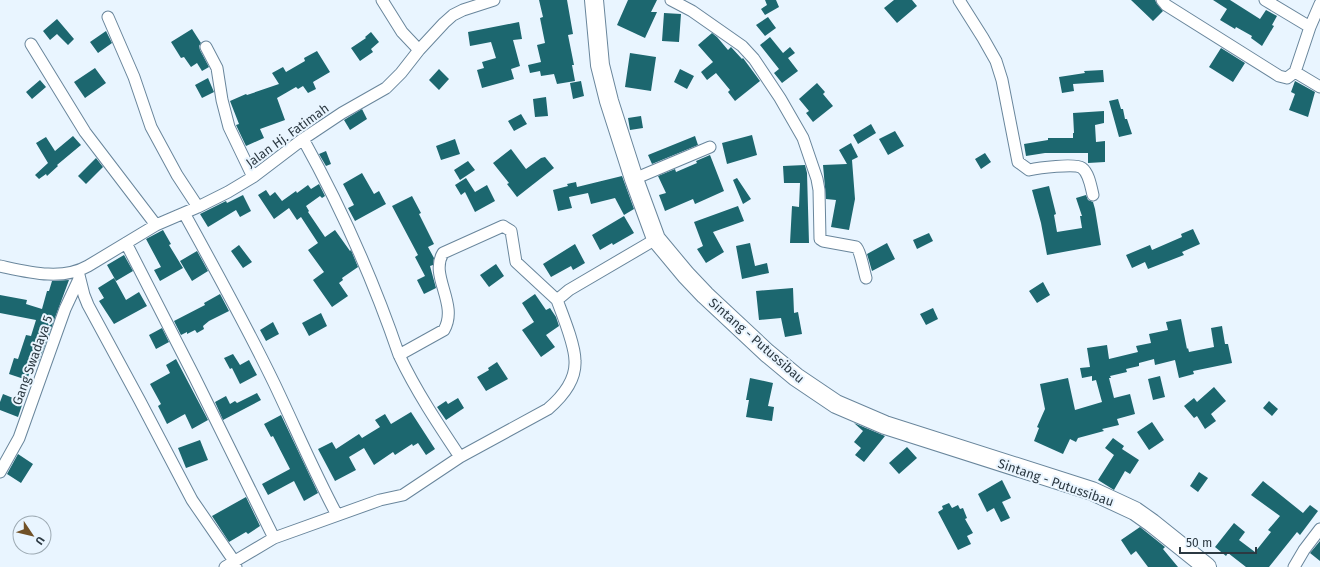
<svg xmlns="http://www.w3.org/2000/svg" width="1320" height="567" font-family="'Fira Sans',sans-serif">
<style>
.building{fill:#1c676f}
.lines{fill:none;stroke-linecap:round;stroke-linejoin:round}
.minor-casing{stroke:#69869c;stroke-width:13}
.trunk-casing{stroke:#69869c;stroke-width:20}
.minor{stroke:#fff;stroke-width:11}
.trunk{stroke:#fff;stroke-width:18}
.labels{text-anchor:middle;stroke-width:4;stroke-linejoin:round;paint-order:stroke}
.street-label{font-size:13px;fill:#2c3942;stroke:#e9f5ff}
</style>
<rect width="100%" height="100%" fill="#e9f5ff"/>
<path class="building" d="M539 0H567L573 34 568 35 574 65H572L575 81 557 84 554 74 541 76 540 71 530 73 528 65 541 62 537 45 545 43 540 18 543 17Z
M628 0H657L651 12H657L645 38 617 25Z
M765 0H776L779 7 765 15 761 9 767 5Z
M894 0H912L917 6 897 23 884 8Z
M1131 0H1155L1157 4 1163 11 1153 21Z
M1213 0H1230L1260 19 1266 10 1277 16 1272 25 1274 26 1262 46 1251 38 1252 36 1236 27 1235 29 1220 20 1227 9Z
M664 13 681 14 679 42 662 41Z
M768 17 776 28 765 36 756 25Z
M57 19 74 39 68 45 57 34 50 40 43 31Z
M519 22 522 39 513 40 520 66 511 69 514 79 482 88 477 70 484 68 482 62 496 58 491 42 470 46 468 32Z
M192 29 201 43 199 46 200 50 209 67 202 71 197 63 191 67 184 57 181 58 171 42Z
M106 31 112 43 98 53 90 42Z
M371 32 379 42 371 49 373 52 360 61 351 48 366 38 365 37Z
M712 33 717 37 728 50 731 47 742 59 743 58 760 81 735 101 728 92 730 90 716 73 707 80 701 72 713 62 698 45Z
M770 37 783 53 790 47 795 53 788 58 798 71 782 83 774 73 779 69 760 45Z
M1221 48 1245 63 1233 82 1209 67Z
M317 51 330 72 313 82 316 89 308 93 303 86 298 89 296 87 277 98 285 120 260 129 264 138 246 146 236 125 239 124 230 101 246 94 247 95 279 84 272 73 283 67 286 72 305 61 304 58Z
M630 53 656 57 651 91 625 87Z
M95 68 106 83 85 98 74 82Z
M439 69 449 79 439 90 429 80Z
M680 69 694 76 687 89 674 82Z
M1103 70 1104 82 1073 84 1074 91 1062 93 1059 77 1085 73 1084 71Z
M208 78 214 92 202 98 195 85Z
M40 80 46 87 32 99 26 92Z
M581 81 584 96 573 99 570 83Z
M1295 81 1315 92 1308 117 1289 110 1295 94 1291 92Z
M817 83 825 92 823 94 833 106 813 122 806 113 809 111 799 99Z
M546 97 548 116 535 117 533 99Z
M1118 99 1121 109H1123L1125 119H1127L1132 134 1119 137 1109 101Z
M362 109 367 119 350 130 344 120Z
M1104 111V123L1095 125 1096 142 1105 141V162L1088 163V153H1045L1026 156 1024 144 1048 140V138H1073V133H1074L1073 113Z
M521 114 527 124 514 131 508 121Z
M641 116 643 128 630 130 628 118Z
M871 124 876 133 858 144 853 135Z
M895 131 904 146 888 155 879 139Z
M752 135 757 155 727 164 722 143Z
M73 136 81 145 57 165 58 166 47 176 46 174 39 179 35 175 48 163 36 143 46 137 55 151Z
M695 136 698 145 652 164 648 155Z
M455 139 460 154 441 160 436 146Z
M851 143 858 157 852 160 855 199 849 230 831 227 836 200 826 199 823 165 847 164 839 150Z
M511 149 526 169 541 158 545 157 554 168 517 197 507 184 509 183 493 163Z
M326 151 331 164 326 166 319 154Z
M985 153 991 162 981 169 975 159Z
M710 155 724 191 695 204 693 199 665 211 659 195 666 193 658 176 675 169 676 172 697 163 696 161Z
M96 158 103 167 86 184 78 176Z
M468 161 475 170 460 180 454 170Z
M805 165 807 173 809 243H790L792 206 799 207 800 183H784L783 166Z
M362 173 374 194 379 191 386 204 355 221 348 208 354 205 343 184Z
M622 176 634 209 624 215 615 198 591 204 588 193 569 197 572 208 558 211 553 190 568 186 567 184 576 182 577 187Z
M466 178 475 192 487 185 495 201 475 212 465 192 461 195 455 185Z
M737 178 751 199 743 204 733 180Z
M319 184 325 196 322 198 320 196 306 206 309 211 308 212 325 237 335 230 350 251 351 250 358 267 342 278 343 280 339 283 348 296 332 307 313 280 324 272 308 250 318 243 301 217 297 220 289 208 274 219 258 195 266 190 270 196 275 192 282 201 296 191 297 193 308 185 311 189Z
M1049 186 1056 214 1054 215 1057 232 1082 228 1080 216H1082L1076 198 1086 195 1088 200 1093 202 1095 209 1101 245 1047 255 1041 223 1032 190Z
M243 195 251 211 240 217 236 210 208 227 200 214 226 201 227 203Z
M412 196 421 213 419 214 434 244 428 247 434 258 433 265 430 266 436 288 424 294 417 280 425 276 415 257 418 255 392 206Z
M738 206 744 221 713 232 724 252 706 263 697 249 703 246 694 222Z
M624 216 634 233 613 245 612 243 600 250 592 235Z
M1193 229 1200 244 1182 252 1184 255 1148 269 1145 262 1132 268 1126 255 1150 245 1152 250 1182 237 1181 234Z
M163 230 171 244 169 245 183 268 160 281 154 270 161 267 146 239Z
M929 233 933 241 917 249 913 240Z
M750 243 755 266 767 263 769 273 742 279 736 246Z
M887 243 895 259 872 271 867 254Z
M575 244 585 263 573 270 571 266 551 277 543 264Z
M239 245 252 262 243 268 231 251Z
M197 251 208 271 192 281 180 261Z
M124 255 133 271 116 281 107 265Z
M496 264 504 276 489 287 480 275Z
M114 278 126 300 139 292 147 306 114 324 99 301 104 298 98 288Z
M69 280 39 361 34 360 27 380 9 374 14 358 18 359 26 335 31 336 36 320 0 313V295L27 300 26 304 42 309 47 291H49L52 281Z
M1043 282 1050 295 1037 303 1029 291Z
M793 288 794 313 798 312 802 334 785 337 781 318 759 320 756 291Z
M220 294 229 311 209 321 203 326 204 329 197 333 195 330 187 334V332L181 335 174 321 205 305 204 303Z
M535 294 546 310 550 308 556 317 559 326 546 335 555 347 541 357 522 330 534 322 522 303Z
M933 308 938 319 926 325 920 314Z
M321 313 327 326 309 336 302 323Z
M1181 319 1187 349 1188 348 1189 352 1214 347 1211 328 1222 326 1225 344H1228L1232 363 1193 371 1194 374 1179 378 1175 360 1155 365 1154 359 1139 363V366L1126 369 1127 372 1110 376 1111 378H1109L1114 398 1130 394 1135 414 1117 419 1119 425 1102 429 1104 431 1078 438 1076 442 1070 439 1063 454 1034 441 1039 428 1037 427 1045 409 1040 384 1068 378 1075 410 1102 402 1096 380 1092 381V376L1082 378 1080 368 1090 367 1087 348 1107 345 1109 359 1138 352 1136 346 1151 343 1149 334 1168 330 1166 322Z
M273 322 279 334 266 341 260 330Z
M162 328 169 342 156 349 149 335Z
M233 354 240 365 249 360 257 375 240 384 232 368 230 369 224 358Z
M176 359 208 420 192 429 185 414 167 424 158 406 161 404 150 384 170 373 166 365Z
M497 362 508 379 486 391 477 377 489 370 488 368Z
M1160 376 1165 397 1153 400 1148 379Z
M750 378 773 383 768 406 774 407 772 421 746 417 749 400H746Z
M1214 387 1226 401 1211 414 1216 421 1205 429 1197 416 1194 418 1184 406 1194 398 1197 402Z
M257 393 261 400 223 420 215 402 226 396 230 404 235 401 237 403Z
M3 394 23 402 18 417 0 410V402Z
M458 398 464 408 446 420 437 407 446 401 448 404Z
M1269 401 1278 409 1272 416 1263 408Z
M411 412 435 449 426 455 418 443 413 446 412 444 395 455 393 452 374 465 364 448 349 457 356 470 335 481 318 449 332 442 336 449 359 434 362 438 380 427 375 420 385 414 391 424Z
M281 415 318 493 304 501 294 481 268 495 262 484 290 469 273 436 271 437 264 424Z
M1152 422 1164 440 1149 450 1137 432Z
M854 423 885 436 864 462 855 455 861 448 854 442 863 431Z
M1113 438 1124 446 1122 449 1139 460 1130 474 1125 471 1114 490 1098 480 1114 455 1105 448Z
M200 440 208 460 186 468 178 448Z
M907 447 917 458 899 474 889 463Z
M18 454 33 464 21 483 7 474Z
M1199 472 1208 478 1198 492 1190 486Z
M1002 480 1011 498 1002 502 1010 518 1001 522 994 508 987 512 978 494Z
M1263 481 1303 513 1310 505 1318 511 1300 535 1297 532 1269 567H1246L1228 553 1226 556 1215 547 1234 523 1245 532 1239 540 1255 552 1271 532 1268 530 1280 516 1251 495Z
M246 497 260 526 248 534 246 532 229 542 212 516Z
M949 503 952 508 958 505 960 509 963 508 967 518 965 519 973 533 967 536 971 544 958 550 938 512 943 509 942 506Z
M1140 527 1165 547 1163 549 1178 567H1148L1136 551 1131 555 1121 540Z
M1320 541V561L1310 553Z"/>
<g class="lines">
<g class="minor-casing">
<path id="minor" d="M382 0 402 32 419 50
M671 0 692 11 742 46 754 59 780 98 803 138 817 179 819 190 820 239 823 241 856 247C860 250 864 271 866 278
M959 0 983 38 996 61 1002 80 1018 162 1029 170C1038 168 1075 163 1082 168 1089 173 1091 187 1093 195
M1162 0 1166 5 1279 76 1287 78 1295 72 1310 27 1320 4
M1265 0 1310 27
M108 17 134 77 151 127 177 175 198 207
M31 44 85 132 156 225
M206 47 217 68 222 100 229 127 253 177
M1295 72 1320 87
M303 139C342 209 373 279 399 355 416 391 438 424 460 457
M634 179 710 147
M184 213C215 269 246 325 274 383 295 427 314 472 337 515
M126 243 194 376 274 538
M0 266C28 272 62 281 88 266L156 225 198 207 228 192 253 177 303 139 342 113 386 88 401 73 419 50 444 23 453 15 463 10 494 0
M78 271 84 295 88 305 140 401 192 500 234 561 236 567
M399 355 444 330C459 304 429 276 443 253L503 226 511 231 516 262 557 300
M0 472 19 438 65 309 79 279
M225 567 274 538 380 500 403 495 460 457 548 409C562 397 576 380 575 361 575 345 563 316 557 300L569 290 656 239
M1294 567 1304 550 1320 529"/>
</g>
<g class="trunk-casing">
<path id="trunk" d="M594 0 600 65 609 101 634 179 656 239 686 275 705 295 767 353 796 377 836 404 885 425 1092 491 1135 511 1152 523 1207 567"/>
</g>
<use href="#minor" class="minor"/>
<use href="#trunk" class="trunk"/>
</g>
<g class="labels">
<g class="street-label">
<text transform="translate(287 135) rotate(-36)" y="5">Jalan Hj. Fatimah</text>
<text transform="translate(757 340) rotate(41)" y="5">Sintang - Putussibau</text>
<text transform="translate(32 360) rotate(-70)" y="5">Gang Swadaya 5</text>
<text transform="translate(1056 482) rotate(19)" y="5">Sintang - Putussibau</text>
</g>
</g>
<g transform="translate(32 535) rotate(125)"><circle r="19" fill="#e9f5ff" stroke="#9daab3"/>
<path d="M0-3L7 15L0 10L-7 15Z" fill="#715127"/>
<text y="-6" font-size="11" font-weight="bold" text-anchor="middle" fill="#2c3942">U</text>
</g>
<path d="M1180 547v6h76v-6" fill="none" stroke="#2c3942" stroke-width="2"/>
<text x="1186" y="547" font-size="12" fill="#2c3942" stroke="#e9f5ff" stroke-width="3" paint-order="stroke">50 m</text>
</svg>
